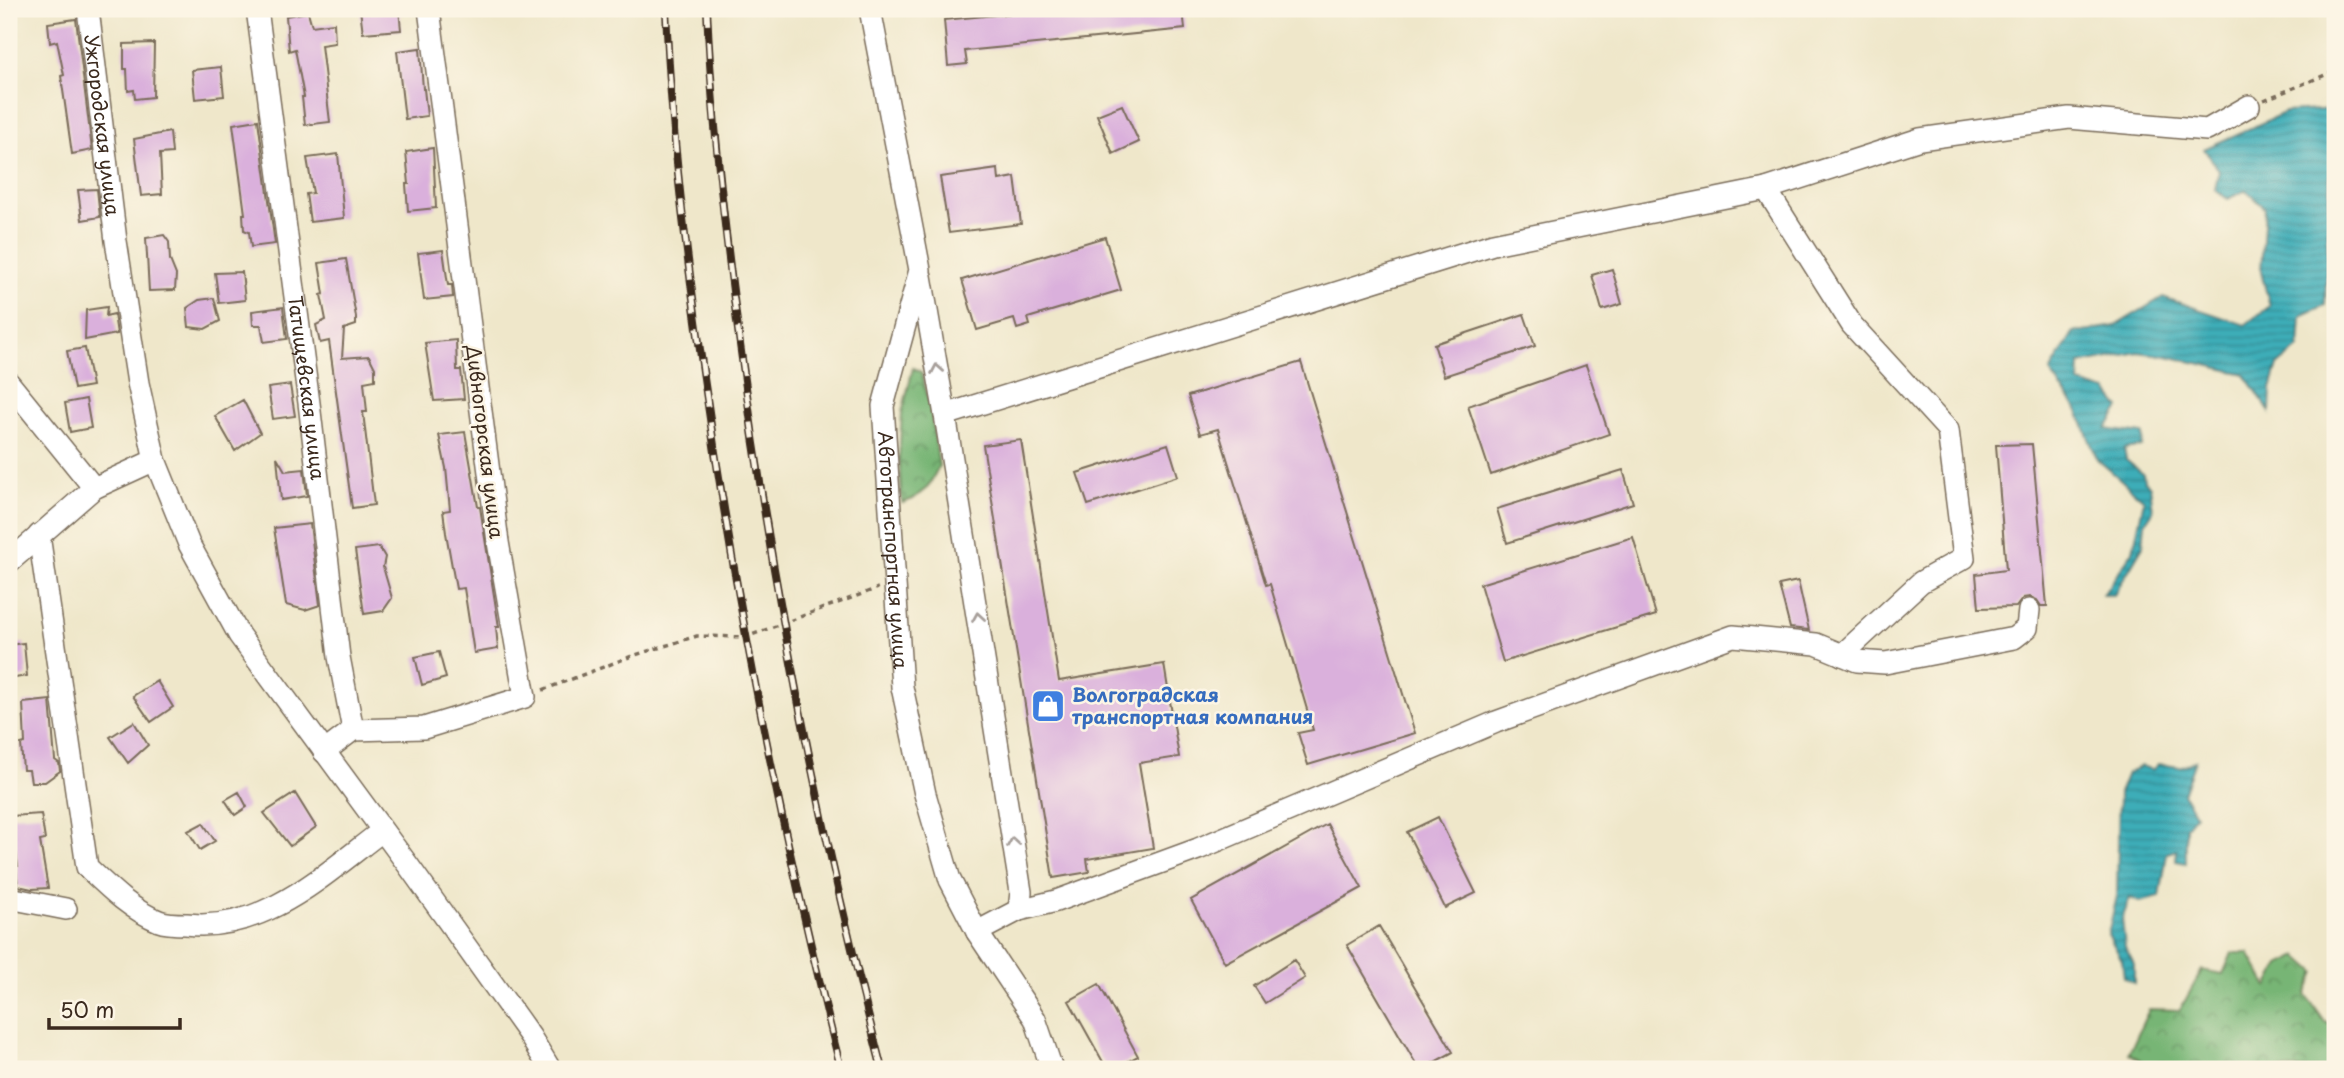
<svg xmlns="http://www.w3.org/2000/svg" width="2344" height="1078" font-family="'Playpen Sans',sans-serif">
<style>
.forest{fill:url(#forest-crowns);stroke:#59704a;stroke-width:2}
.water{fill:url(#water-rules);stroke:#3c6c6b;stroke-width:2}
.building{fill:#dab0dc}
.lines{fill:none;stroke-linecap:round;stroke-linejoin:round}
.minor-casing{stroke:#7a6c5a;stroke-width:24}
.path{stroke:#7a6c5a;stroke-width:3.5;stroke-dasharray:5 5;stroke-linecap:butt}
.minor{stroke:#fff;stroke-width:21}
.rail-casing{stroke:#3b2a1e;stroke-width:8}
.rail{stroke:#fcf5e5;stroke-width:5;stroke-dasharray:16;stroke-linecap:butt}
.oneway{stroke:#a79f9a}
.labels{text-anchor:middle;stroke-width:5;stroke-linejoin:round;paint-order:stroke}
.street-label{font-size:19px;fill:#3b2a1e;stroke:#fcf5e5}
.shop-label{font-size:19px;font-weight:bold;fill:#366cbe;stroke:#fcf5e5;text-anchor:start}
</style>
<defs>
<pattern id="forest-crowns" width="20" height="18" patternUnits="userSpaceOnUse" patternTransform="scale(1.75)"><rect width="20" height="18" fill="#77b575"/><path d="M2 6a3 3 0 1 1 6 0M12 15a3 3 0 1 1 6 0" fill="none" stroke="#63935f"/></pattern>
<pattern id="water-rules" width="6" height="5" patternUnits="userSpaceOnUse" patternTransform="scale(1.75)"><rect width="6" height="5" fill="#3dadb8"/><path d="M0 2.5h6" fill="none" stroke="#348d95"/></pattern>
</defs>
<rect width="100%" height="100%" fill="#fcf5e5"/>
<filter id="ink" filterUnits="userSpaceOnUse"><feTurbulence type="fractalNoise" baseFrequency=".0143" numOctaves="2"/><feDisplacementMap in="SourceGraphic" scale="14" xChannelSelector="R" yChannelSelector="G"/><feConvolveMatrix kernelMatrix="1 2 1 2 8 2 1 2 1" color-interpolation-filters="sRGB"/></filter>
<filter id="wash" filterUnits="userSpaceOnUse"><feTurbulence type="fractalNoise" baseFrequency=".00686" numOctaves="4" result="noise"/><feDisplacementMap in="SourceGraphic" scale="28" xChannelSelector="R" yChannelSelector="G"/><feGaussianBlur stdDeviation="1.57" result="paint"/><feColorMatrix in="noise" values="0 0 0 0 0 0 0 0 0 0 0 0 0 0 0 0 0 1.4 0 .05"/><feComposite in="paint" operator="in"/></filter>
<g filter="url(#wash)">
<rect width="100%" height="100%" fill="#efe7ca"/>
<path class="forest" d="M913 368 921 372 930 407 939 466 928 487 913 499 902 503 899 458 902 413Z
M2232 953H2249L2268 987 2280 965 2298 956 2316 972 2306 995 2325 1022 2335 1027V1069H2155L2129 1053 2149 1009 2180 1010 2202 970 2223 974Z"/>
<path class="water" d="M2335 109V142L2331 146 2325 305 2301 316 2299 348 2278 365 2271 389 2270 412 2245 374 2167 356 2138 352 2080 364 2079 383 2107 391 2120 408 2106 429 2143 434 2142 446 2124 449 2126 460 2143 474 2144 481 2150 486 2153 511 2145 523 2143 546 2114 595H2103L2133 551 2144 500 2097 459 2078 411 2050 372 2073 333 2115 326 2163 297 2245 325 2270 306 2261 272 2265 208 2246 190 2228 199 2215 190 2219 170 2204 149 2286 112Z
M2195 761 2183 794 2195 814 2186 827V863L2176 861 2177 850 2167 853 2160 897 2140 902 2130 898 2122 919 2125 947 2134 964V983L2124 977 2122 960 2108 934 2117 896 2119 793 2127 773 2142 766 2152 770 2158 764 2180 767Z"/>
<g id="blocks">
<path class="building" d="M360 9H399L401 30 363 33Z
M1056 9H1183L1185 29 965 51 967 64 948 66 944 20Z
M308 12 312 26 334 23 335 43 321 45 330 122 305 125 302 97H304L295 49 289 51 286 16Z
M76 19 92 150 72 154 61 76 64 75 57 41 50 43 48 23Z
M154 43 153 97 135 99 134 90 128 91 127 69H124V44Z
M420 48 423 89H424L427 116 405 119 397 51Z
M221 67 224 96 195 99 192 70Z
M1122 105 1139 142 1113 154 1097 115Z
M258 120 275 244 251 247 249 232 244 230 243 214H245L233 124Z
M170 132 172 153 160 154 162 194 141 196 134 139Z
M433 148 436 208 408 211 406 184H409L406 152Z
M338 154 344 218 310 222 306 194 313 193 307 158Z
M998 169 999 180 1015 177 1021 224 949 233 940 177Z
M97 189 100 217 82 220 78 190Z
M164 235 169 242 170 260 176 275 175 290 149 291 146 238Z
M1105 237 1121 290 1028 318 1030 325 1017 329 1014 319 977 330 962 280Z
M443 250 448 285H452L453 297 424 300 418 253Z
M346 259 356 317V325L344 329 342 358 369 356 375 368V380L364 382 367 412H363L374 505 352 508 329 341 320 343 316 325 326 320 321 295 324 294 319 263Z
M1612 269 1622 304 1602 310 1592 275Z
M242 272 245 300 219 303 215 273Z
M214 298 220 321 205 329 189 327 187 308 199 300Z
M107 307 106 316 114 314 117 334 85 340 86 310Z
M283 307 287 339 264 342 261 325H253L252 311Z
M1524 314 1535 346 1444 376 1434 344Z
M456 340 457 370H461L464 399 434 401 425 343Z
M85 348 92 386 74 389 67 351Z
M1301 362 1415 733 1308 765 1298 733 1313 730 1270 584 1266 585 1218 429 1200 434 1188 396Z
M1586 365 1609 434 1491 475 1468 406Z
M290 385 295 416 273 419 268 388Z
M86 399 91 428 70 432 65 403Z
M243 400 260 433 235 451 215 416Z
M465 432 478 507H480L499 627H496L498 649 474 653 464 588 456 589 446 533 443 511 450 510 446 468 439 435Z
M1021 440 1059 681 1164 664 1179 757 1139 763 1153 848 1087 859 1089 872 1053 878 983 445Z
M1168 444 1178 476 1088 505 1077 473Z
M2032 444 2047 606H2041L2037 600 2030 597 2023 598 2016 607 1979 608 1976 574 2006 570 1996 445Z
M277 457 285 471 304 469 307 496 281 500Z
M1623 470 1633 503 1507 543 1497 509Z
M310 524 320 605 305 610 286 605 274 528Z
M1633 537 1656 615 1503 662 1480 584Z
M379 547 385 557 383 567 392 598 383 611 364 614 355 550Z
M1798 581 1809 630 1790 628 1779 585Z
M24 643 27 676 9 679V645Z
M439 652 446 678 422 685 415 657Z
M157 681 173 707 151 722 133 696Z
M50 700 55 760 59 763 60 771 45 782H31L29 770H23L21 744 25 743 23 703Z
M134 722 148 745 128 763 110 737Z
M239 792 247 807 235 815 225 800Z
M295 793 316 827 290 846 264 813Z
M41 814 45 840 40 841 48 888 32 889 18 886 16 866H18L11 816Z
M1438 817 1476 893 1445 908 1407 832Z
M203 823 215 841 200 850 188 831Z
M1327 824 1362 888 1225 963 1191 900Z
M1379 926 1453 1052 1422 1069H1419L1347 945Z
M1294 960 1305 978 1265 1003 1254 986Z
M1099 984 1138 1056 1114 1069H1107L1069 1001Z"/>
</g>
</g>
<g filter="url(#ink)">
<use href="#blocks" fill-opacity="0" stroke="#7a6c5a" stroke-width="2"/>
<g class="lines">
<g class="minor-casing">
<g id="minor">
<path id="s1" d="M88 9 116 241 138 383 155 460 189 544 239 635 408 865 530 1036 550 1069"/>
<path id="s2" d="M257 9 309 403 339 657 353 730 324 752"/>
<path id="s3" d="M870 9 920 270 883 406 902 687 925 794 950 880 977 932 1035 1019 1052 1069"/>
<path d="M1766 189 1852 325 1948 430 1964 558 1921 582 1842 655"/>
<path d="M921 276 945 415 1021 892 1019 910"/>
<path d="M9 383 94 488"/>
<path d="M945 415 1493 244 1766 189 1920 139 2069 118 2207 130 2249 106"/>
<path d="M39 535 87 867C108 887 131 910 159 921 167 924 177 924 186 924 264 933 323 875 382 831"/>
<path d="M9 562 94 488 155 460"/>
<path d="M353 730 424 728 525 697 498 542 429 9"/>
<path d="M9 898 66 909"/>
<path d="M977 932 1019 910 1056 901 1198 849 1496 722 1733 636 1816 644 1857 661 1885 663 2014 638 2027 628 2029 610"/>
</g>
</g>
<path class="path" d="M2264 100 2335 71
M543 690 632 656 697 636 746 637 878 588"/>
<use href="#minor" class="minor"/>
<g class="rail-casing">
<path id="rail" d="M666 9C671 135 687 260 705 385 738 616 784 844 841 1069
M707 9C712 126 726 243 742 359 774 598 821 835 882 1069"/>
</g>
<use href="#rail" class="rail"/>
</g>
<defs><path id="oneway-chevron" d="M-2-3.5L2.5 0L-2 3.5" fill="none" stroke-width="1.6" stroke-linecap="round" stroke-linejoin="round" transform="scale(1.75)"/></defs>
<g class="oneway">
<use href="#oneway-chevron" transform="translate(937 369) rotate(-100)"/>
<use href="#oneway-chevron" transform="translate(978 617) rotate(-99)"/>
<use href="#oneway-chevron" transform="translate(1013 842) rotate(-99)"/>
</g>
</g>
<defs>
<g id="shop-square" transform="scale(1.75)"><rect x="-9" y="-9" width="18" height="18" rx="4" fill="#3f7fe0" stroke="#fcf5e5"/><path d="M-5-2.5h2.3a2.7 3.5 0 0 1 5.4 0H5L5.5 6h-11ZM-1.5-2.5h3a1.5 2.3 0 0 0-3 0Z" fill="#fff"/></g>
</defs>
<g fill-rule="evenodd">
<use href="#shop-square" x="1048" y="706"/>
</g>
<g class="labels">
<g class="street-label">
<text dy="7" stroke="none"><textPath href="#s1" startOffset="117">Ужгородская улица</textPath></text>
<text dy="7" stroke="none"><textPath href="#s2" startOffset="382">Татищевская улица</textPath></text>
<text transform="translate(485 442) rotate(83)" y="7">Дивногорская улица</text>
<text dy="7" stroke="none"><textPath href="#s3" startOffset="551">Автотранспортная улица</textPath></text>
</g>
<g class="shop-label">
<text x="1072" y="702">Волгоградская<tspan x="1072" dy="22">транспортная компания</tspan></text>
</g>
</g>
<rect width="2344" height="1078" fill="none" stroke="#fcf5e5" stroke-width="35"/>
<path d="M49 1018v10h131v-10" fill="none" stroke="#3b2a1e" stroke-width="3.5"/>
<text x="60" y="1018" font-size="21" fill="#3b2a1e" stroke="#fcf5e5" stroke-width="5" paint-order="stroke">50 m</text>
</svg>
